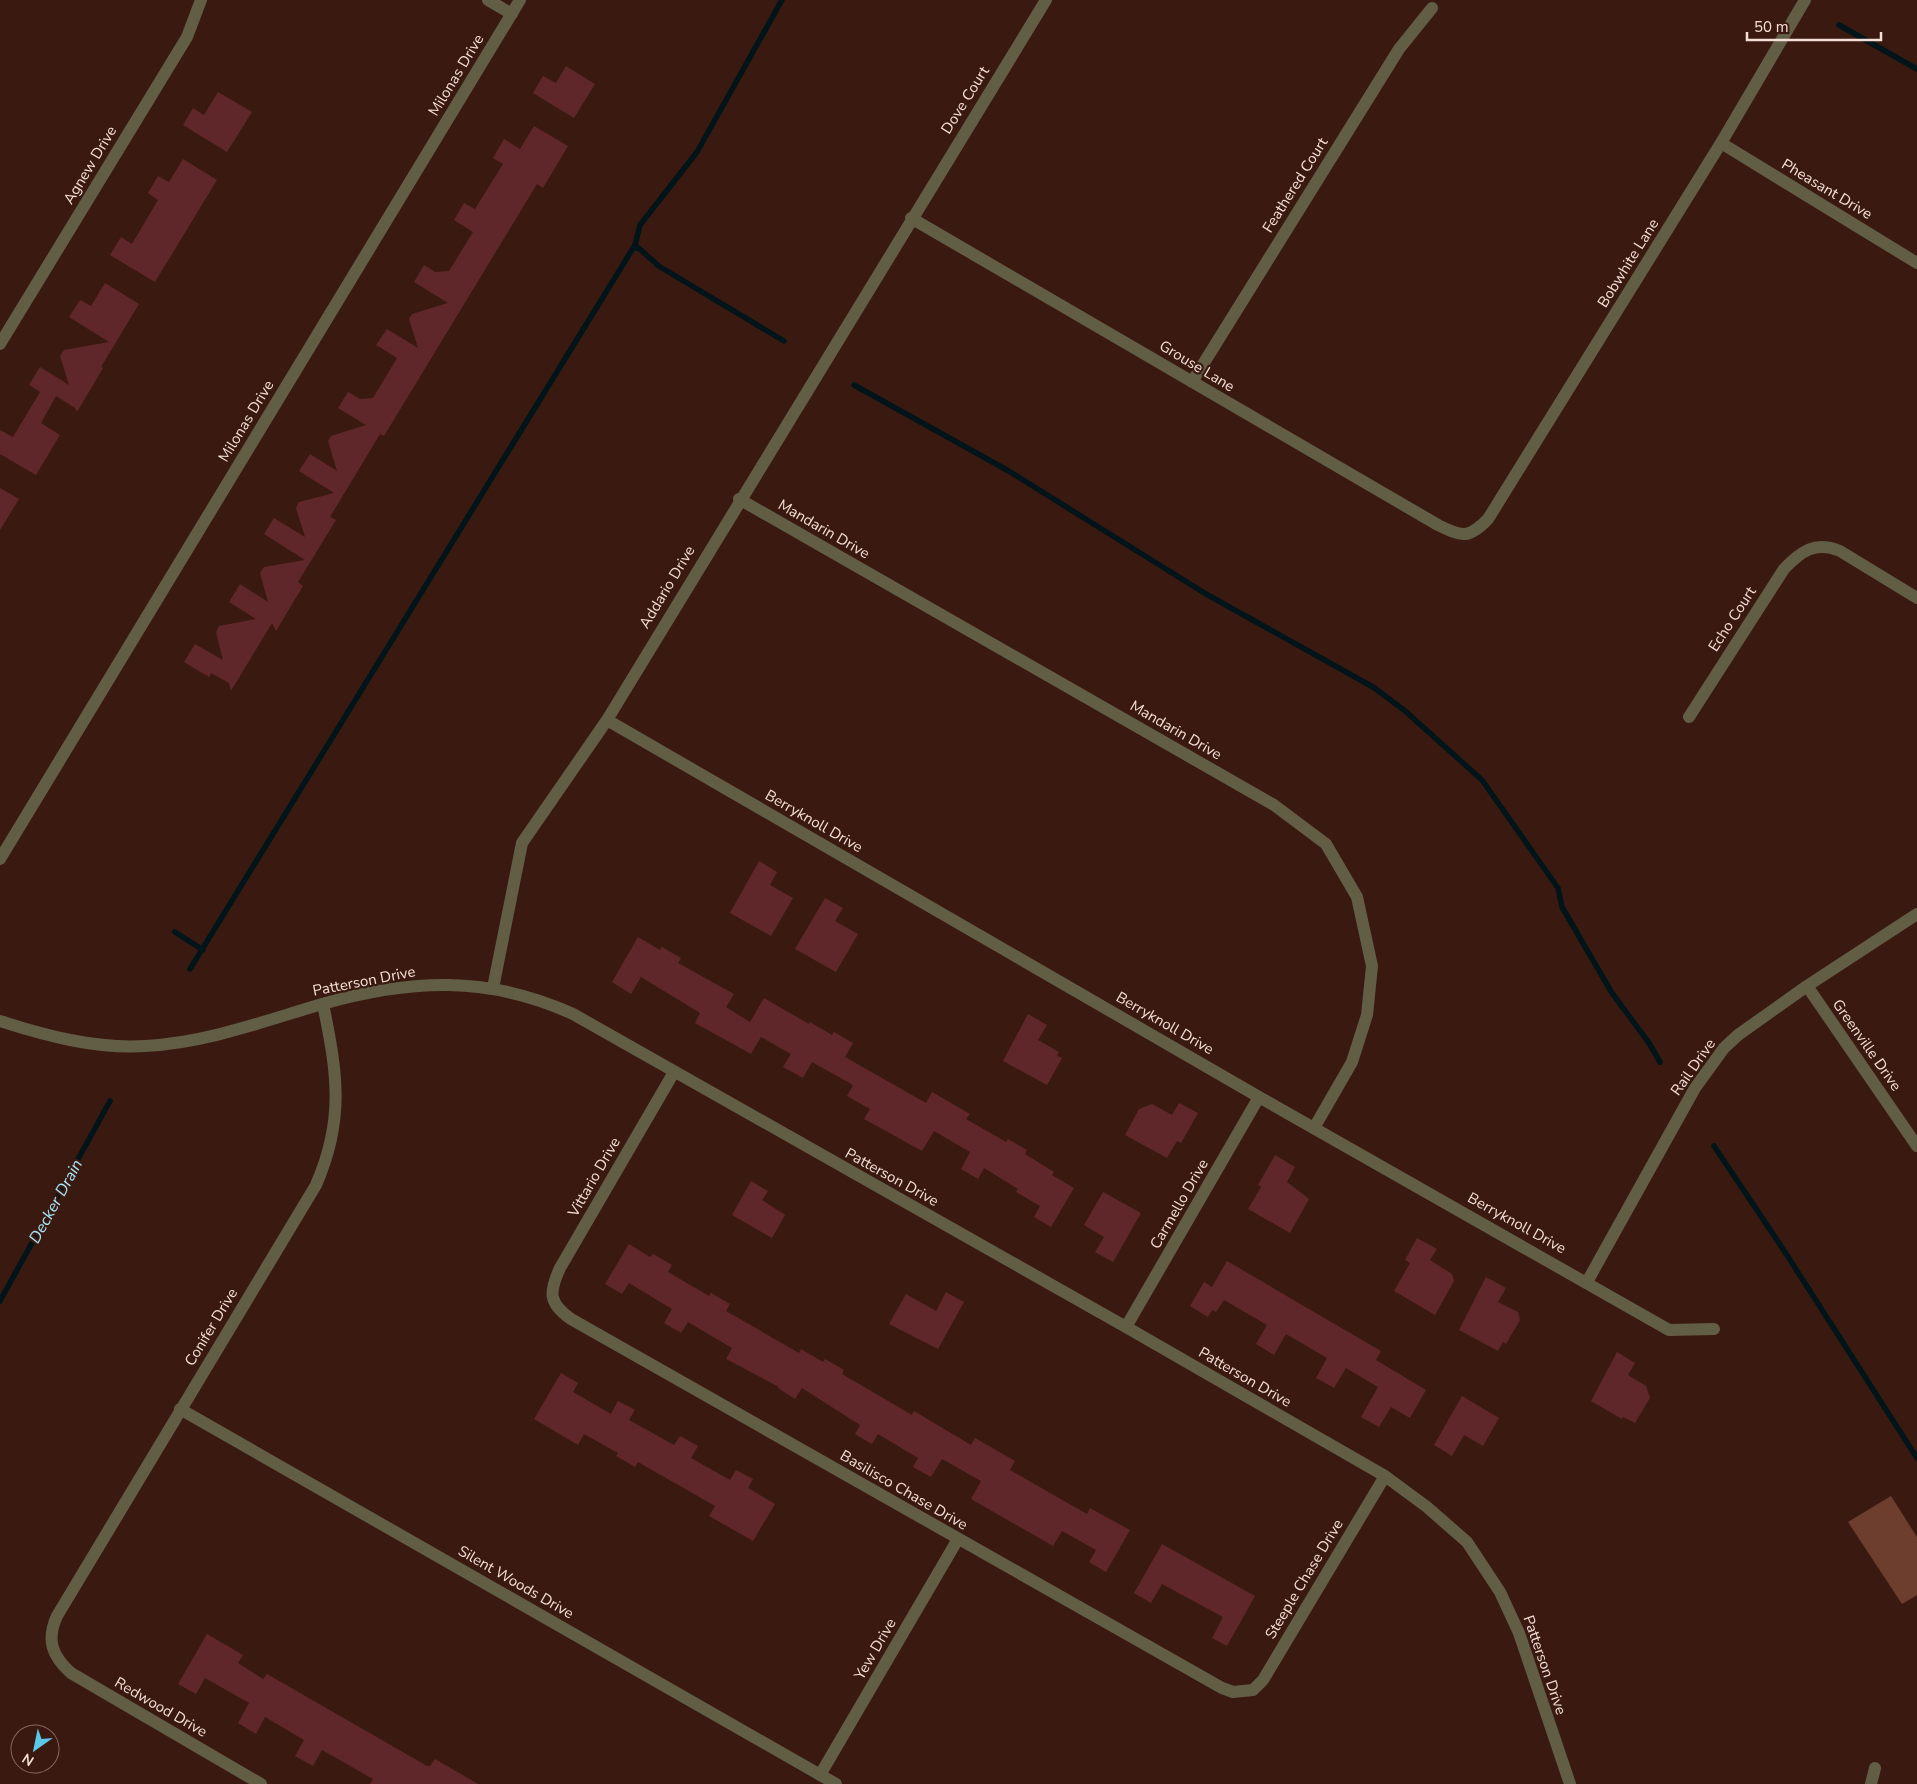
<svg xmlns="http://www.w3.org/2000/svg" width="1917" height="1784" font-family="'Nunito Sans',sans-serif">
	<style>
		.green { fill: #6d3d2d }
		.lines { fill: none; stroke-linecap: round; stroke-linejoin: round }
		.stream { stroke: #00141a; stroke-width: 5.5 }
		.building { fill: #5f272a }
		.minor { stroke: #625d45; stroke-width: 12 }
		.labels { text-anchor: middle; stroke-width: 4.5; stroke-linejoin: round; paint-order: stroke }
		.street-label { font-size: 15px; fill: #f4ded6; stroke: #3a1a10 }
		.water-label { font-size: 16px; font-style: italic; fill: #a8e5f8; stroke: #3a1a10 }
	</style>
	<rect width="100%" height="100%" fill="#3a1a10"/>
	<path class="green" d="M1891,1496L1917,1537V1595L1902,1604L1848,1522Z"/>
	<g class="lines">
		<path class="stream" d="M1839,25L1917,69
			M637,248L635,245L640,225L697,152L782,0
			M657,265L784,341
			M854,385L1007,470L1206,594L1373,687L1404,710L1482,780L1558,888L1562,907L1612,993L1649,1043L1660,1062
			M175,932L203,950
			M190,969L635,245L659,266
			M1714,1146L1783,1249L1917,1458
			M0,1301L110,1101"/>
	</g>
	<path class="building" d="M566,66L595,84L574,118L533,93L543,76L556,83Z
		M218,92L252,112L227,152L183,125L193,108L204,115Z
		M534,126L568,146L543,188L537,184L384,436L380,434L330,517L336,520L298,582L303,586L276,631L272,623L231,691L229,683L211,673L209,677L184,662L195,644L223,660L216,632L219,626L256,619L229,602L240,584L268,602L260,573L264,567L305,560L264,534L274,518L305,537L296,508L299,502L334,493L299,471L310,454L337,471L328,441L331,436L366,425L338,408L348,392L360,399L373,398L397,358L376,345L387,329L418,348L409,319L412,314L448,303L414,282L424,265L435,272L449,271L473,232L454,220L464,203L475,209L503,164L493,158L504,139L520,149Z
		M183,159L217,180L155,282L110,255L121,237L132,244L158,200L148,193L158,176L169,182Z
		M105,283L139,304L101,367L103,368L77,412L75,408L56,396L41,423L60,435L36,475L0,454V430L13,437L40,392L29,385L40,367L69,385L60,356L64,350L109,342L69,317L80,300L91,306Z
		M0,488L19,499L0,530Z
		M759,861L777,872L770,885L793,898L771,936L730,913Z
		M825,898L843,908L835,921L858,934L836,972L795,949Z
		M638,937L660,950L662,947L681,958L678,963L734,994L726,1007L750,1022L764,998L809,1024L810,1022L832,1035L834,1032L853,1043L845,1057L926,1103L932,1092L970,1114L966,1119L1006,1142L1008,1139L1027,1150L1025,1154L1054,1172L1052,1175L1074,1188L1051,1227L1034,1217L1040,1206L1016,1192L1018,1189L984,1168L978,1179L961,1169L970,1152L934,1131L922,1151L864,1119L870,1109L847,1096L853,1085L812,1062L803,1078L783,1067L791,1054L761,1037L751,1054L695,1023L700,1013L641,977L631,994L612,982Z
		M1028,1014L1047,1025L1038,1040L1059,1052L1057,1056L1062,1058L1047,1085L1003,1061Z
		M1179,1103L1198,1113L1181,1143L1177,1141L1167,1158L1125,1135L1139,1109L1152,1104L1172,1115Z
		M1275,1155L1295,1167L1287,1182L1309,1199L1290,1233L1248,1209L1261,1187L1258,1185Z
		M751,1181L768,1191L762,1200L785,1215L772,1238L732,1215Z
		M1103,1192L1141,1213L1113,1262L1095,1252L1104,1237L1084,1225Z
		M1417,1238L1437,1249L1430,1260L1452,1274L1454,1281L1435,1315L1394,1291L1410,1263L1405,1260Z
		M629,1244L650,1257L653,1254L672,1265L668,1272L709,1296L711,1293L730,1304L726,1311L799,1353L801,1349L823,1362L825,1359L844,1370L842,1374L912,1415L914,1411L971,1445L975,1438L1015,1461L1010,1470L1087,1514L1090,1508L1130,1530L1106,1572L1089,1562L1096,1550L1062,1531L1053,1546L971,1499L981,1481L942,1459L931,1477L913,1467L918,1458L878,1434L872,1444L855,1434L860,1425L802,1388L795,1399L778,1388L779,1387L726,1359L732,1348L688,1322L681,1333L664,1323L672,1309L629,1283L622,1294L605,1284Z
		M1227,1261L1381,1351L1376,1360L1426,1390L1410,1418L1391,1407L1379,1427L1361,1417L1378,1387L1346,1368L1334,1388L1316,1378L1327,1358L1286,1334L1274,1355L1256,1344L1267,1325L1224,1300L1216,1312L1212,1310L1208,1317L1190,1306L1204,1282L1212,1287Z
		M1486,1277L1506,1288L1498,1302L1518,1312L1520,1320L1506,1344L1503,1342L1498,1351L1459,1330Z
		M946,1292L964,1302L938,1349L889,1324L906,1294L936,1311Z
		M1617,1352L1635,1363L1628,1375L1646,1386L1650,1398L1635,1423L1623,1417L1622,1419L1591,1401Z
		M561,1373L578,1383L573,1392L611,1414L618,1401L635,1410L629,1420L674,1445L680,1436L698,1446L691,1458L730,1480L736,1470L753,1479L748,1488L775,1504L753,1541L709,1516L715,1506L638,1462L635,1467L616,1456L618,1453L584,1434L578,1445L534,1419Z
		M1462,1396L1499,1418L1483,1446L1464,1435L1452,1456L1434,1445Z
		M1162,1544L1255,1596L1227,1646L1212,1638L1223,1617L1162,1584L1151,1603L1134,1593Z
		M207,1634L243,1655L238,1663L263,1679L267,1674L427,1766H430L435,1759L478,1784H370L373,1779L322,1750L313,1766L295,1756L304,1740L265,1717L256,1734L238,1723L249,1703L205,1678L196,1694L178,1684Z"/>
	<g class="lines">
		<path class="minor" d="M488,0L512,14
			M1721,143L1917,263
			M911,218L1438,525C1462,537 1469,539 1488,519L1721,143L1805,0
			M0,344L187,37L201,0
			M1192,382L1399,49L1432,8
			M739,499L1274,805L1326,844L1357,897L1372,966L1367,1015L1352,1062L1314,1128
			M1689,717L1784,569C1801,551 1815,541 1840,551L1917,598
			M607,720L1259,1097L1669,1330L1714,1329
			M0,859L520,0
			M1807,986L1917,1146
			M493,988L522,843L607,720L1046,0
			M0,1021C46,1036 96,1049 145,1046C206,1043 264,1021 322,1004C410,979 488,975 573,1014L1126,1327L1385,1476L1427,1507L1467,1542L1500,1592L1519,1633L1570,1784
			M674,1072L560,1268C549,1292 548,1303 571,1319L1222,1688L1233,1692L1253,1690L1263,1680L1385,1476
			M1587,1282L1695,1088L1724,1048L1738,1035L1807,986L1917,914
			M1126,1327L1259,1097
			M180,1409L836,1784
			M820,1775L958,1539
			M261,1784L71,1673C52,1656 46,1640 57,1616L316,1185C345,1119 337,1072 323,1004
			M1871,1784L1875,1768"/>
	</g>
	<g class="labels">
		<g class="street-label">
			<text transform="translate(456 75) rotate(-59)" y="5">Milonas Drive</text>
			<text transform="translate(965 100) rotate(-58)" y="5">Dove Court</text>
			<text transform="translate(90 165) rotate(-59)" y="5">Agnew Drive</text>
			<text transform="translate(1295 185) rotate(-58)" y="5">Feathered Court</text>
			<text transform="translate(1827 189) rotate(31)" y="5">Pheasant Drive</text>
			<text transform="translate(1628 263) rotate(-58)" y="5">Bobwhite Lane</text>
			<text transform="translate(1197 366) rotate(31)" y="5">Grouse Lane</text>
			<text transform="translate(246 421) rotate(-59)" y="5">Milonas Drive</text>
			<text transform="translate(824 529) rotate(30)" y="5">Mandarin Drive</text>
			<text transform="translate(667 587) rotate(-59)" y="5">Addario Drive</text>
			<text transform="translate(1732 619) rotate(-57)" y="5">Echo Court</text>
			<text transform="translate(1176 730) rotate(30)" y="5">Mandarin Drive</text>
			<text transform="translate(814 821) rotate(30)" y="5">Berryknoll Drive</text>
			<text transform="translate(364 981) rotate(-11)" y="5">Patterson Drive</text>
			<text transform="translate(1165 1023) rotate(30)" y="5">Berryknoll Drive</text>
			<text transform="translate(1867 1045) rotate(55)" y="5">Greenville Drive</text>
			<text transform="translate(1693 1067) rotate(-55)" y="5">Rail Drive</text>
			<text transform="translate(594 1177) rotate(-60)" y="5">Vittario Drive</text>
			<text transform="translate(892 1177) rotate(29)" y="5">Patterson Drive</text>
			<text transform="translate(1179 1204) rotate(-60)" y="5">Carmello Drive</text>
			<text transform="translate(1517 1223) rotate(29)" y="5">Berryknoll Drive</text>
			<text transform="translate(211 1327) rotate(-59)" y="5">Conifer Drive</text>
			<text transform="translate(1245 1377) rotate(30)" y="5">Patterson Drive</text>
			<text transform="translate(904 1490) rotate(30)" y="5">Basilisco Chase Drive</text>
			<text transform="translate(1304 1579) rotate(-59)" y="5">Steeple Chase Drive</text>
			<text transform="translate(516 1582) rotate(30)" y="5">Silent Woods Drive</text>
			<text transform="translate(875 1649) rotate(-60)" y="5">Yew Drive</text>
			<text transform="translate(1545 1665) rotate(71)" y="5">Patterson Drive</text>
			<text transform="translate(161 1707) rotate(30)" y="5">Redwood Drive</text>
		</g>
		<g class="water-label">
			<text transform="translate(55 1201) rotate(-61)" y="6">Decker Drain</text>
		</g>
	</g>
	<g transform="translate(35 1749) rotate(213)"><circle r="24" fill="#3a1a10" stroke="#84685f"/>
	<path d="M0-4L9 19L0 12L-9 19Z" fill="#5ac8e6"/>
	<text y="-8" font-size="14" font-weight="bold" text-anchor="middle" fill="#f4ded6">N</text>
	</g>
	<path d="M1747 32v8h134v-8" fill="none" stroke="#f4ded6" stroke-width="2.5"/>
	<text x="1754" y="32" font-size="15" fill="#f4ded6" stroke="#3a1a10" stroke-width="4" paint-order="stroke">50 m</text>
</svg>
